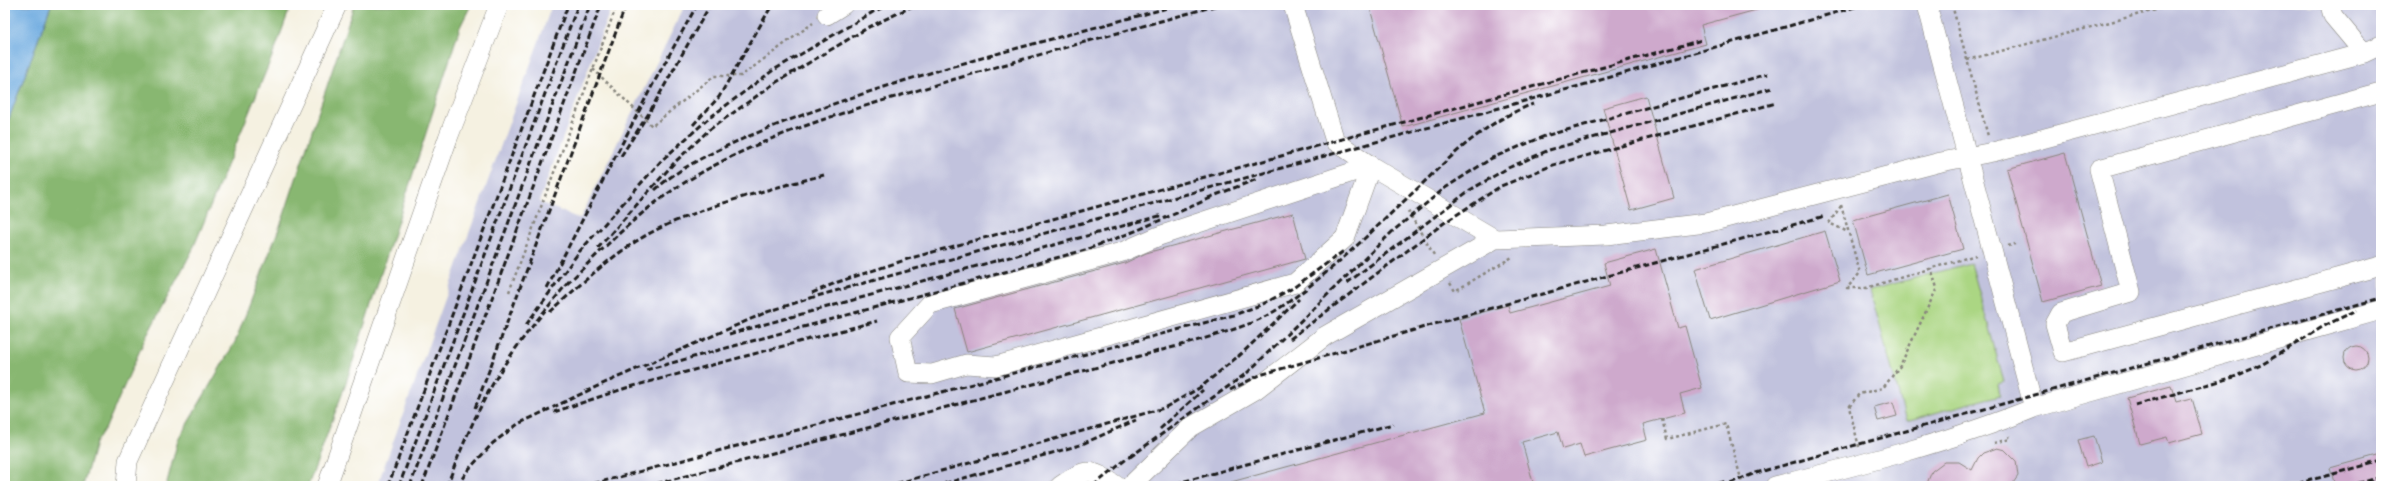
<svg xmlns="http://www.w3.org/2000/svg" width="2386" height="491" font-family="'Balsamiq Sans',sans-serif">
	<style>
		.industrial { fill: #c1c2dd }
		.green { fill: #abd683; stroke: #647950 }
		.forest { fill: #88b771; stroke: #526a46 }
		.water { fill: #6face0; stroke: #46647e }
		.building { fill: #cea9cc }
		.lines { fill: none; stroke-linecap: round; stroke-linejoin: round }
		.minor-casing { stroke: #88867e; stroke-width: 20 }
		.path { stroke: #88867e; stroke-width: 2.5; stroke-dasharray: 3 3; stroke-linecap: butt }
		.minor { stroke: #fff; stroke-width: 19 }
		.rail { stroke: #1c1c1c; stroke-width: 3; stroke-dasharray: 6 3; stroke-linecap: butt }
	</style>
	<rect width="100%" height="100%" fill="#fff"/>
	<filter id="ink" filterUnits="userSpaceOnUse"><feTurbulence type="fractalNoise" baseFrequency=".025" numOctaves="2"/><feDisplacementMap in="SourceGraphic" scale="8" xChannelSelector="R" yChannelSelector="G"/><feConvolveMatrix kernelMatrix="1 2 1 2 8 2 1 2 1" color-interpolation-filters="sRGB"/></filter>
	<filter id="wash" filterUnits="userSpaceOnUse"><feTurbulence type="fractalNoise" baseFrequency=".012" numOctaves="4" result="noise"/><feDisplacementMap in="SourceGraphic" scale="16" xChannelSelector="R" yChannelSelector="G"/><feGaussianBlur stdDeviation="0.9" result="paint"/><feColorMatrix in="noise" values="0 0 0 0 0 0 0 0 0 0 0 0 0 0 0 0 0 1.4 0 .05"/><feComposite in="paint" operator="in"/></filter>
	<g filter="url(#wash)">
		<rect width="100%" height="100%" fill="#f5f1e1"/>
		<path class="industrial" d="M552,5H612L539,202L580,219L685,5H2381V486H377Z"/>
		<path class="green" d="M1971,263L2004,382L1998,384L2000,395L1906,421L1870,290Z"/>
		<path class="forest" d="M51,5H291L276,47L192,251L144,341L107,425L95,443L83,486H5V129Z
			M354,5H471L460,27L345,386L308,486H166L178,440L235,342L283,218Z"/>
		<path class="water" d="M5,5H51L5,129Z"/>
		<g id="blocks">
			<path class="building" d="M1369,5H1759L1760,9L1701,25L1706,44L1403,127Z
				M1646,96L1674,198L1631,210L1603,108Z
				M2065,153L2101,286L2043,302L2007,169Z
				M1948,194L1963,249L1868,275L1853,220Z
				M1293,213L1305,259L967,352L955,309L1125,263L1146,253Z
				M1825,231L1840,281L1710,320L1695,269Z
				M1656,249L1678,328L1685,326L1702,388L1680,394L1685,413L1643,424L1647,440L1584,457L1580,444L1563,449L1558,432L1522,442L1534,486H1232L1231,482L1485,413L1459,319L1508,305L1510,313L1610,286L1604,263Z
				M2344 358a12 12 0 1 1 24 0a12 12 0 1 1-24 0Z
				M2171,386L2176,402L2192,398L2202,434L2169,443L2167,437L2140,444L2127,398Z
				M1893,402L1897,416L1878,421L1874,407Z
				M2094,436L2102,462L2086,467L2078,440Z
				M1997,448L2005,450L2016,461L2018,476L2011,486H1926L1932,471L1944,462H1959L1972,470L1978,458L1983,453Z
				M2381,454V486H2335L2330,468Z"/>
		</g>
	</g>
	<g filter="url(#ink)">
		<use href="#blocks" fill-opacity="0" stroke="#88867e" stroke-width="1"/>
		<g class="lines">
			<defs>
				<path id="minor" d="M1293,5L1335,141L1371,166L1495,239L1606,235L1706,223L1941,162L1993,152L2364,53L2381,45
					M1927,5L2034,408L2381,310
					M2330,5L2333,16L2364,53
					M827,15L843,5
					M2381,92L2099,169L2131,292L2061,313L2055,324L2063,352L2381,266
					M1371,166L1345,238L1295,283L996,366L966,364L932,374L908,373L900,337L930,304L1122,252L1159,236Z
					M126,486L128,461L337,5
					M327,486L448,138L499,5
					M1060,486C1088,467 1090,468 1117,486
					M1130,486L1191,427L1255,390L1325,336L1495,239
					M1775,486C1863,464 1950,442 2034,408"/>
			</defs>
			<use href="#minor" class="minor-casing"/>
			<path class="path" d="M1952,5L1988,136
				M1967,60L2174,5
				M593,69L652,126L714,76H741L813,23
				M1841,205L1860,273L1847,288H1866L1976,255
				M1841,206L1829,223L1848,232
				M1408,211L1434,255
				M2008,246L2015,244
				M1450,283L1455,291L1514,256
				M509,292L617,5
				M1662,419L1667,439L1726,424L1743,486
				M1994,443L2010,439L2009,436
				M1859,447L1849,407L1859,394L1883,388L1900,366L1937,288L1931,268"/>
			<use href="#minor" class="minor"/>
			<path class="rail" d="M693,125L719,97L772,5
				M621,156L649,113L710,5
				M655,190C682,164 734,142 769,128C901,75 1041,43 1178,5
				M1208,198L1257,179
				M598,248L675,162L709,130L775,83L869,27L915,5
				M1347,283L1470,190L1508,168L1549,150L1772,88
				M567,284C604,248 640,210 684,183C757,137 841,113 922,89C1020,59 1119,33 1218,5
				M547,288L652,86L697,5
				M812,293L838,282L911,258L1702,40
				M550,312C582,283 618,249 656,230C709,204 767,190 824,175
				M526,325L579,252L662,160L708,119L772,71L873,12L888,5
				M729,334L1163,215
				M1290,339L1444,223L1501,186L1553,165L1776,103
				M1238,357L1299,299
				M646,370L1085,250L1138,230L1213,197
				M1230,390L1260,375L1452,319L1825,216
				M2135,405L2234,377L2263,364L2324,326L2357,310
				M475,408L626,5
				M554,412L626,388L877,321
				M1160,429L1203,390
				M1130,457L1247,373L1393,231L1445,188L1492,158L1545,136L1768,74
				M388,486L568,5
				M399,486L578,5
				M410,486L590,5
				M422,486L601,5
				M447,486C460,450 476,413 495,380C516,344 544,312 570,280
				M457,486L468,470L493,443L518,424L600,385L767,312L817,296L1590,83L1862,5
				M585,486L1234,315L1263,304L1293,288L1345,250
				M648,486L1189,343C1222,333 1256,325 1284,305C1333,271 1375,228 1419,187C1453,154 1487,121 1533,104
				M888,486L1164,408L1201,387L1242,353
				M936,486L1080,445L1136,420
				M1093,486L1134,453
				M1167,486L1393,424
				M1710,486L1727,481
				M1722,486L1756,473L2381,298
				M2289,486L2381,461
				M2349,486L2381,477"/>
		</g>
	</g>
	<rect width="2386" height="491" fill="none" stroke="#fff" stroke-width="20"/>
</svg>
